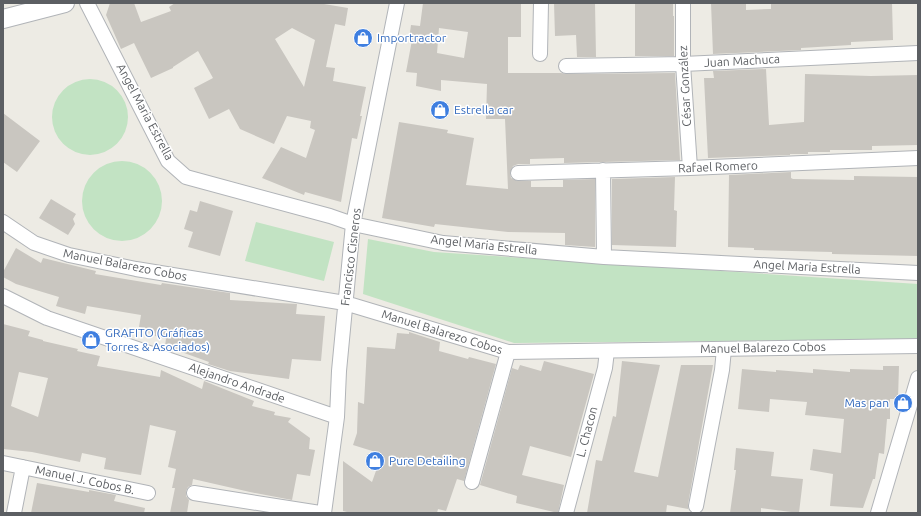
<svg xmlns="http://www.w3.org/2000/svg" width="921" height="516" font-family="Ubuntu,sans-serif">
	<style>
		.green { fill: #c2e3c3 }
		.building { fill: #c9c6c0; fill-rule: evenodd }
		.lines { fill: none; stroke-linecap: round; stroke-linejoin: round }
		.minor-casing { stroke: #b1b4b8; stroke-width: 16 }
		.tertiary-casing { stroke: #b1b4b8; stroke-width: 20 }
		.minor { stroke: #fff; stroke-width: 14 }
		.tertiary { stroke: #fff; stroke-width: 18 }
		.labels { text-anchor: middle; stroke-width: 3; stroke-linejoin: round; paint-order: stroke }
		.shop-label { font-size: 12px; fill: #366cbe; stroke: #fff; text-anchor: start }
		.street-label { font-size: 12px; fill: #5c5f63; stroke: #fff }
	</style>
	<rect width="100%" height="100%" fill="#edebe4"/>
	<path class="green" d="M52 117a38 38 0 1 1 76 0a38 38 0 1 1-76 0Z
		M82 201a40 40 0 1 1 80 0a40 40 0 1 1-80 0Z
		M256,222L334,242L324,281L245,261Z
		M368,239L434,252L918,284V339L514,343L363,294Z"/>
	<path class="building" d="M110,3H134L141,22L171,11L169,7L175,3H318L348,8L345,26L335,24L326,67L335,68L333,81L366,87L360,116H362L357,139L352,138L341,202L305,192L304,195L262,178L281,147L306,158L315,130L310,128L311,121L287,116L274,144L240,129L229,109L209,119L194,88L213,78L198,51L173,67V68L151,78L134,43L121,49L106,15ZM292,28L315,40L304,87L275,39Z
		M423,3H521V37H508V73H561L566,74L675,73L680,160L564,163V158L530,159V164H518L513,166L510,173L511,178L518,181H531V187H563V180L595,179V247L565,245V233L508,232L435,224L434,227L382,218L399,122L448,130L447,133L474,138L466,185L508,189L505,119H486L487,84L441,80V91L416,86L417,73L406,72L412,40L409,39L411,25L420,26ZM439,28L468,32L464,58L437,53Z
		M554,3H595L596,57H577L576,35L555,36Z
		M635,3H673V16H674V56H635Z
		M711,3H746V10L771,9V3H892L893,40L851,42V45L801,48V50L713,54Z
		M766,69L769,125L804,122L805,74L871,76L918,75V145L872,146V150H830V152H808V154H790V155L708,158L704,78H714L713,71Z
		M3,113L40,141L17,172L3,162Z
		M791,172V178L793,179L854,180V176L918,177V256L832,254V252L754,250V248L728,247L729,175Z
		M675,177L674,210L677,211L676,247L612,245V179Z
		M51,199L76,214L73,219L75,224L68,235L39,218Z
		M200,201L233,211L220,256L188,247L193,232L184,229L190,210L197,212Z
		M16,248L41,263L43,258L96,271L95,274L161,285L162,283L230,293V300L297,304L296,314L325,316L321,361L292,359L289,379L230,371L208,364L209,362L165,346L166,339L155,336V333L146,332L147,329L139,327L141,315L87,306L85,314L56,306L59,297L16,284L3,277V272Z
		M3,324L30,331L28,336L43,340V341L78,349L77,351L100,356L97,366L160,377L161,370L202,389L204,381L254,401L252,406L275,412L274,415L291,418L288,422L310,438L309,449L315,450L310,476L297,474L292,500L250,492L193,479L192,485L188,487L186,491V496L189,500L187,513H170L175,488H172L176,469L168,467L176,431L150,425L141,475L104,469L106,458L82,453L80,462L32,452L3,449ZM19,372L48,378L38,417L11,406Z
		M409,332L440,342L439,351L468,359L469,357L496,364L464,481L457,479L446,511L438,509L437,513H351L343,511V461L372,482L382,454L353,445L357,433L358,402L364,404L367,347L395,349L397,333L409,334Z
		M544,361L594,374L571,457L530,446L522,475L564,485L558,513L516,503L517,496L480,485L512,368L518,370L520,365L541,371Z
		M622,361L660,365L634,472L658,477L681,365H713L688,504V509L667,505L666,513H587L596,460L602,461L613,416L616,417Z
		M883,366H899L898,399H890V419H887L884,454L879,453L875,479H873L863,508L830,506L833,474L810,470L813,449L841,453L844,419L805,415L807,402L770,399L769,412L738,409L742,369L776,372V370L813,373V369L850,372V369L883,370Z
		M736,448L774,452L771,476L803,479L799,513L761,508V513H730L736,470H734Z
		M37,483L89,492V490L116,495L114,501L145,508L144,513H31Z"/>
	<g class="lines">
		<defs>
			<path id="minor" d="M87,3L168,161L186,177L330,216L353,224L443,243L604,257L918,273
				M683,3V64L690,168
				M540,54L541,3
				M566,66L683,64L918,53
				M603,170L604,257
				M518,173L690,168L918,158
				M3,222L34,243L69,255L136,269L345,303L508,352L918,346
				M3,296L47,318L337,417
				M3,463L148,493
				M472,482L508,352
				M194,493L320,513
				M696,506L722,370L724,349
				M14,513L23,467
				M324,513L337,417L339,371L353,224L397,3
				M566,513L605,368L607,351
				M878,513L918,378"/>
			<path id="tertiary" d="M3,19L65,3"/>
		</defs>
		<use href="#minor" class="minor-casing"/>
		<use href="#tertiary" class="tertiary-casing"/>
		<use href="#minor" class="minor"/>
		<use href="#tertiary" class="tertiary"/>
	</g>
	<defs>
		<symbol id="shop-disc" viewBox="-11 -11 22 22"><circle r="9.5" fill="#3f7fe0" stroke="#fff"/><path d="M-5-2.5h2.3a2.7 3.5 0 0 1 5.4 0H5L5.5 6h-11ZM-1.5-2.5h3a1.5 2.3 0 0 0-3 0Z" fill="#fff"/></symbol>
	</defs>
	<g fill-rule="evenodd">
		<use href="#shop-disc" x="352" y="27" width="22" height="22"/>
		<use href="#shop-disc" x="429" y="99" width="22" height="22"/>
		<use href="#shop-disc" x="80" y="329" width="22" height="22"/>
		<use href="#shop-disc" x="892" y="392" width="22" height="22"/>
		<use href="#shop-disc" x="364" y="450" width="22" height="22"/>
	</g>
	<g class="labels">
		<g class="shop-label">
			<text x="377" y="42">Importractor</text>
			<text x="454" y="114">Estrella car</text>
			<text x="105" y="337">GRAFITO (Gráficas<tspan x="105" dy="14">Torres &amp; Asociados)</tspan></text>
			<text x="889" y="407" text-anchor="end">Mas pan</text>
			<text x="389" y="465">Pure Detailing</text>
		</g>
		<g class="street-label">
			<text transform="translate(742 61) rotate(-3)" y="4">Juan Machuca</text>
			<text transform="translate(685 86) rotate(-93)" y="4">César González</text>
			<text transform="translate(145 112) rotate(62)" y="4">Angel Maria Estrella</text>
			<text transform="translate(718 167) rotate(-2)" y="4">Rafael Romero</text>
			<text transform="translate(484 245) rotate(6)" y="4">Angel Maria Estrella</text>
			<text transform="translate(351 257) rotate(-83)" y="4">Francisco Cisneros</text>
			<text transform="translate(125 265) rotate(11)" y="4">Manuel Balarezo Cobos</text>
			<text transform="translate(807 267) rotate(3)" y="4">Angel Maria Estrella</text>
			<text transform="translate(442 332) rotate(17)" y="4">Manuel Balarezo Cobos</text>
			<text transform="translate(763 348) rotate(-1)" y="4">Manuel Balarezo Cobos</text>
			<text transform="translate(237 383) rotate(19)" y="4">Alejandro Andrade</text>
			<text transform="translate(587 432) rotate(-75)" y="4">L. Chacon</text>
			<text transform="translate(85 480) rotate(12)" y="4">Manuel J. Cobos B.</text>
		</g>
	</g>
	<rect width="921" height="516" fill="none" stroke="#5c5f63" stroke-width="8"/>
</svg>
